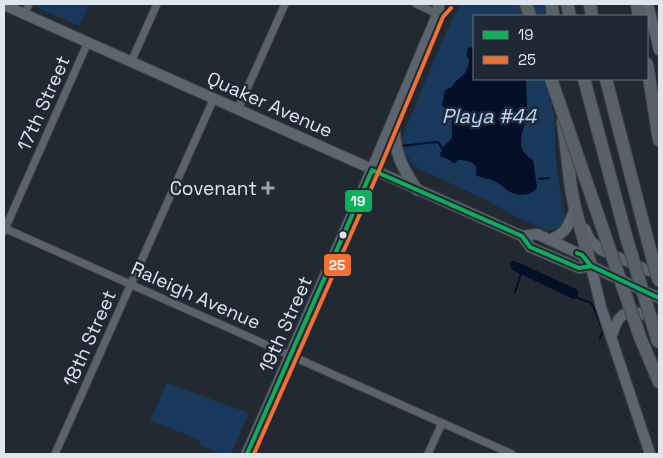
<svg xmlns="http://www.w3.org/2000/svg" width="663" height="458" font-family="'Space Grotesk',sans-serif">
	<style>
		.green { fill: #19395c }
		.water { fill: #030f27 }
		.lines { fill: none; stroke-linecap: round; stroke-linejoin: round }
		.stream { stroke: #030f27; stroke-width: 2 }
		.street-casing { stroke: #42474e; stroke-width: 9 }
		.secondary-casing { stroke: #42474e; stroke-width: 12 }
		.primary-casing { stroke: #42474e; stroke-width: 13 }
		.highway-casing { stroke: #42474e; stroke-width: 14 }
		.street { stroke: #5b626b; stroke-width: 7 }
		.secondary { stroke: #5d656f; stroke-width: 10 }
		.primary { stroke: #5a646d; stroke-width: 11 }
		.highway { stroke: #596067; stroke-width: 12 }
		.highway-bridge-casing { stroke: #42474e; stroke-width: 14; stroke-linecap: butt }
		.highway-bridge { stroke: #596067; stroke-width: 12 }
		.bus-1-casing { stroke: #1e2935; stroke-width: 8 }
		.bus-2-casing { stroke: #1e2935; stroke-width: 8 }
		.bus-1 { stroke: #0daf5c; stroke-width: 4 }
		.bus-2 { stroke: #f46f30; stroke-width: 4 }
		.poi-dot { fill: #9da4ac; stroke: #1e2935; stroke-width: 2 }
		.bus-dot { fill: #dfe6ee; stroke: #1e2935; stroke-width: 2 }
		.labels { text-anchor: middle; stroke-width: 5; stroke-linejoin: round; paint-order: stroke }
		.street-label { font-size: 19px; fill: #dfe6ee; stroke: #1e2935 }
		.poi-label { font-size: 19px; fill: #dfe6ee; stroke: #1e2935; text-anchor: end }
		.water-label { font-size: 20px; font-style: italic; fill: #bad6f6; stroke: #1e2935 }
		.line-badge { stroke: #1e2935; stroke-width: 2 }
		.badge-label { font-size: 14px; text-anchor: middle; font-weight: bold; fill: #fff }
	</style>
	<rect width="100%" height="100%" fill="#232930"/>
	<path class="green" d="M33,4H89L79,26L34,6Z
		M460,4H546V16H474V79H550L552,98L548,99L549,102L552,101V110L554,111L555,133V151L558,176L565,216L564,224L562,228L558,227L553,230H546L512,215L487,200L419,169L409,161L410,159L407,156L403,155L402,149L404,145L401,143L404,132L441,44Z
		M167,383L249,413L231,454H222L199,445L200,440L150,420Z"/>
	<path class="water" d="M472,47L474,49V79H526C526,89 527,100 527,110C526,129 511,148 533,160L537,187C532,197 517,196 508,191C506,190 504,187 502,186C500,184 494,181 492,180C486,178 481,178 476,175C476,173 477,169 476,167C474,161 463,160 458,160L455,163H453L448,159L441,157L440,153L444,149L443,147L452,138V119L442,105L445,91L447,89L452,87C455,80 461,78 466,72C466,70 470,63 469,60C468,55 465,58 468,48Z
		M513,261L524,265L578,290V298L573,299L512,270L510,264L511,262Z"/>
	<g class="lines">
		<path class="stream" d="M401,146L436,142L439,143L443,150
			M539,179L549,178
			M515,292L521,274
			M578,298L591,303L593,306L603,330L600,339"/>
		<defs>
			<path id="street" d="M416,4L438,14
				M24,14L29,4
				M131,62L157,4
				M238,109L285,4
				M4,228L512,454
				M4,231L88,42
				M55,454L214,98
				M428,454L442,423"/>
			<path id="secondary" d="M648,4L659,50
				M4,5L522,236L530,247L579,268L591,266
				M585,229L590,240L601,250L659,275
				M522,236L537,234L582,255L591,266L659,298
				M549,240C568,232 568,226 575,208
				M591,266L601,307L650,454
				M611,337C614,332 615,324 619,319C629,305 647,316 659,321"/>
			<path id="primary" d="M394,122C394,152 401,166 417,190
				M247,454L372,170L438,14L439,4"/>
			<path id="highway" d="M526,4L530,16
				M552,4L553,16
				M567,4L570,16
				M590,4L592,16
				M637,4L639,16
				M647,64L659,140
				M584,79L626,236
				M606,79L649,246
				M563,121L571,188L575,208L591,266
				M640,337L659,382"/>
		</defs>
		<use href="#street" class="street-casing"/>
		<use href="#secondary" class="secondary-casing"/>
		<use href="#primary" class="primary-casing"/>
		<use href="#highway" class="highway-casing"/>
		<use href="#street" class="street"/>
		<use href="#secondary" class="secondary"/>
		<use href="#primary" class="primary"/>
		<use href="#highway" class="highway"/>
		<defs>
			<path id="highway-bridge" d="M551,79L640,337
				M626,236L658,342
				M649,246L659,281"/>
		</defs>
		<use href="#highway-bridge" class="highway-bridge-casing"/>
		<use href="#highway-bridge" class="highway-bridge"/>
		<defs>
			<path id="bus-1" d="M577,253L582,255L591,266L659,298
				M247,454L372,170L522,236L530,247L579,268L591,266"/>
			<path id="bus-2" d="M254,454L378,173L443,17L451,8"/>
		</defs>
		<use href="#bus-1" class="bus-1-casing"/>
		<use href="#bus-2" class="bus-2-casing"/>
		<use href="#bus-1" class="bus-1"/>
		<use href="#bus-2" class="bus-2"/>
	</g>
	<path class="poi-dot" d="M265.5 180.5h5v5h5v5h-5v5h-5v-5h-5v-5h5z"/>
	<circle class="bus-dot" cx="343" cy="235" r="4.5"/>
	<g class="labels">
		<g class="street-label">
			<text transform="translate(43 103) rotate(-66)" y="7">17th Street</text>
			<text transform="translate(270 104) rotate(24)" y="7">Quaker Avenue</text>
			<text transform="translate(196 295) rotate(24)" y="7">Raleigh Avenue</text>
			<text transform="translate(285 324) rotate(-66)" y="7">19th Street</text>
			<text transform="translate(89 338) rotate(-66)" y="7">18th Street</text>
		</g>
		<g class="poi-label">
			<text x="257" y="195">Covenant</text>
		</g>
		<g class="water-label">
			<text x="489" y="123">Playa #44</text>
		</g>
	</g>
	<g class="line-badge">
		<rect x="344" y="189" width="29" height="24" rx="5" fill="#0daf5c"/>
		<rect x="323" y="253" width="29" height="24" rx="5" fill="#f46f30"/>
	</g>
	<g class="badge-label">
		<text x="358" y="206">19</text>
		<text x="337" y="270">25</text>
	</g>
	<rect width="663" height="458" fill="none" stroke="#dfe6ee" stroke-width="10"/>
	<rect x="473" y="15" width="175" height="65" fill="#1e2935" stroke="#6b757f"/>
	<rect x="483" y="31" width="25" height="8" fill="#0daf5c" stroke="#6b757f"/>
	<text x="518" y="40" font-size="15" fill="#dfe6ee">19</text>
	<rect x="483" y="56" width="25" height="8" fill="#f46f30" stroke="#6b757f"/>
	<text x="518" y="65" font-size="15" fill="#dfe6ee">25</text>
</svg>
